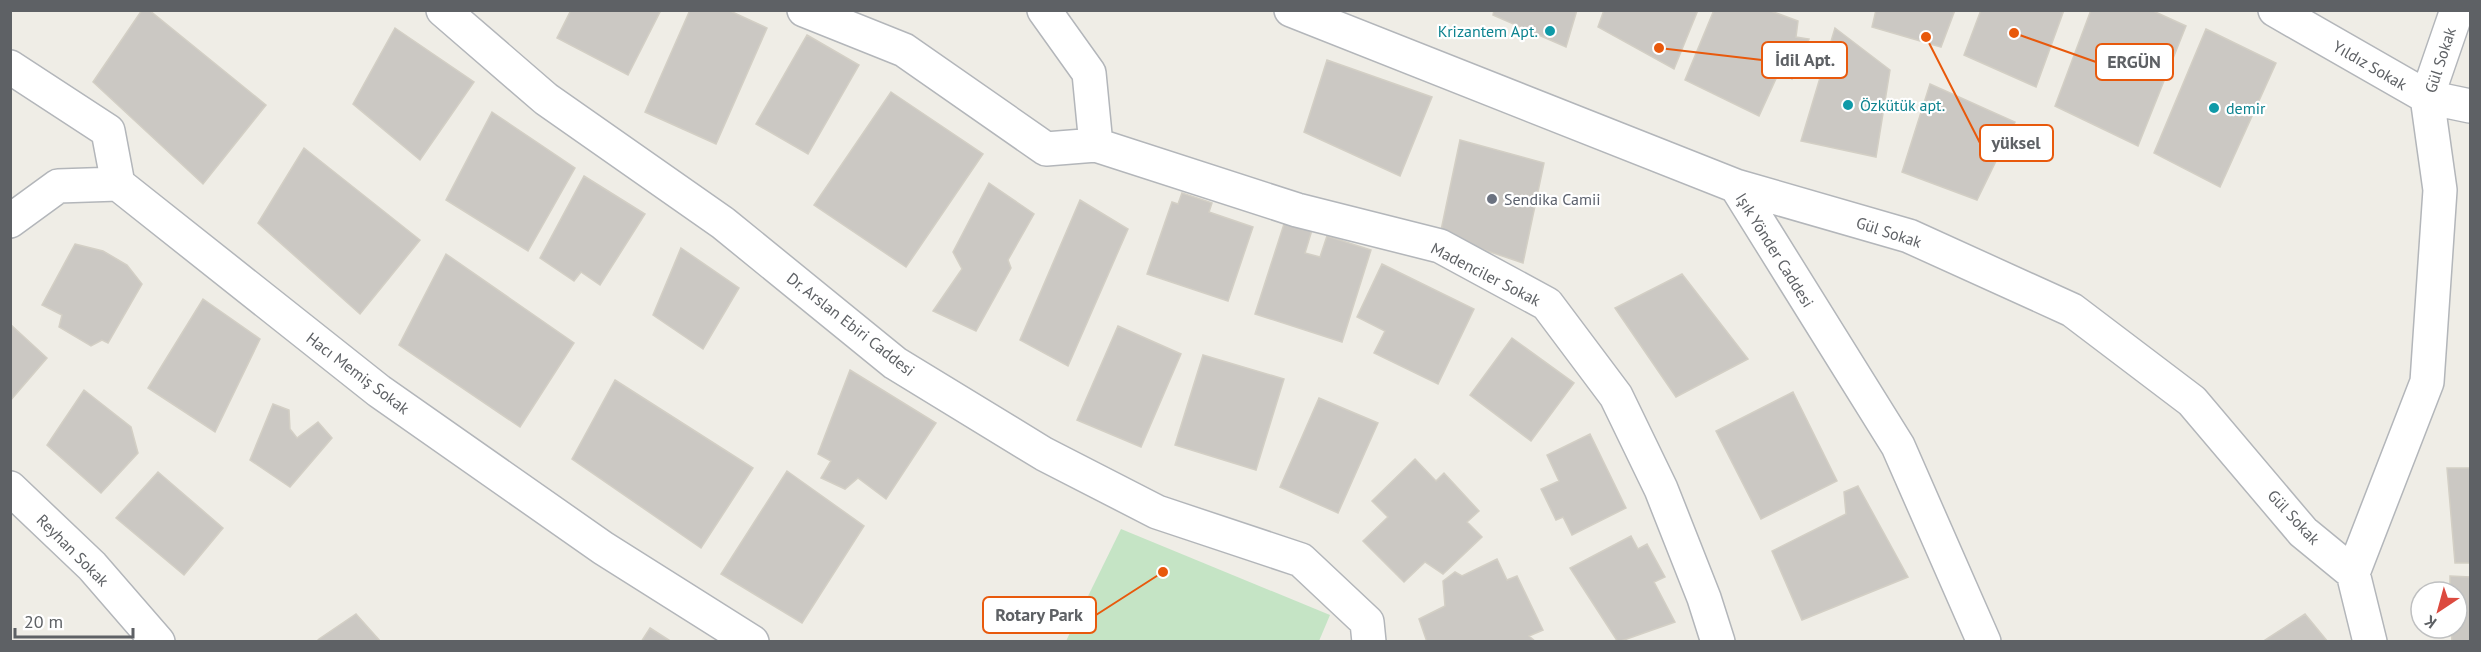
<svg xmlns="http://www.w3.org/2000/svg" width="2481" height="652" font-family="'PT Sans',sans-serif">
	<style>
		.green { fill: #c5e4c5 }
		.building { fill: #cbc8c3; stroke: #d3cfc5; stroke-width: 1.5 }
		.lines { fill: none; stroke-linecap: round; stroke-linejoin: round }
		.minor-casing { stroke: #b3b6ba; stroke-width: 36 }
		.minor { stroke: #fff; stroke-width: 33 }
		.culture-dot { fill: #0f9aa8; stroke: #fff; stroke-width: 2 }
		.worship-dot { fill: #6b7280; stroke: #fff; stroke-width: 2 }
		.labels { text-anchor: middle; stroke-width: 4.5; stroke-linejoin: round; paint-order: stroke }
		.culture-label { font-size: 16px; fill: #0d838f; stroke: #fff; text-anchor: start }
		.street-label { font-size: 16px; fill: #5e6165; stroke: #fff }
		.worship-label { font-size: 16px; fill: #5b616d; stroke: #fff; text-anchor: start }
		.leader { fill: none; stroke: #e8590c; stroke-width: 2 }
		.callout-dot { fill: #e8590c; stroke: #fff; stroke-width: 2 }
		.callout { fill: #fff; stroke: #e8590c; stroke-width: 2 }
		.callout-label { font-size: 18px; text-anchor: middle; font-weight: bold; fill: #5e6165 }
	</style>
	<rect width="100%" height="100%" fill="#efede6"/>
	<path class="green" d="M1121,529L1330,615L1319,641H1066Z"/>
	<path class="building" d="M142,10H149L266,105L203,184L93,82Z
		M571,10H661L628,75L557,38Z
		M690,10H728L767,28L716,144L645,112Z
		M1494,10H1577L1566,47L1493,15Z
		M1604,10H1698L1674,69L1598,27Z
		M1714,10H1768L1798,21L1796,37L1809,39L1792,79L1780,70L1759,116L1685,80Z
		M1876,10H1955L1941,47L1872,27Z
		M1981,10H2064L2036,87L1964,55Z
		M2091,10H2151L2186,26L2138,146L2055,106Z
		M395,28L474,82L420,160L353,104Z
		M1835,28L1890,70L1876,157L1801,141Z
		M2206,29L2276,63L2220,187L2154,153Z
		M807,35L859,65L808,154L756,124Z
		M1327,60L1432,97L1400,176L1304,132Z
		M1930,84L2015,122L1977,200L1902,172Z
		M891,92L983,154L906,267L814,205Z
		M492,112L575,168L528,251L446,200Z
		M1460,140L1544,163L1523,263L1440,235Z
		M304,148L420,240L360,314L258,223Z
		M584,176L645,214L600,285L581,272L574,281L540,258Z
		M989,183L1034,214L1008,260L1011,268L976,331L933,311L962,269L953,252Z
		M1182,193L1212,203L1209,212L1253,227L1228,301L1147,274L1172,202L1178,204Z
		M1080,200L1128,229L1068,366L1020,340Z
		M1285,221L1312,230L1305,253L1320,257L1327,236L1371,250L1342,342L1255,314Z
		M75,244L103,251L127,265L142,284L108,343L102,340L91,346L59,327L62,315L42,305Z
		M681,248L739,288L703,349L653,315Z
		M446,254L574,343L520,427L399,345Z
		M1382,264L1474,309L1438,384L1374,353L1385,331L1357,317Z
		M1682,274L1748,359L1676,397L1615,308Z
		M203,299L260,339L215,432L148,388Z
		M10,324L47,358L10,401Z
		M1118,326L1181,354L1141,447L1077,420Z
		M1512,338L1574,383L1531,441L1470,395Z
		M1203,355L1284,379L1256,470L1175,445Z
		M850,370L936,423L886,499L858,478L845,489L821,478L831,461L818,454Z
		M615,380L753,468L701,548L572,459Z
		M84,390L131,427L138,453L101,493L47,445Z
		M1793,392L1837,481L1761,519L1716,431Z
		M1319,398L1378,423L1338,513L1280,487Z
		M273,404L289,410L290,429L297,438L318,422L332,438L290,487L250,460Z
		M1590,434L1626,508L1572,535L1563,517L1556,520L1541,489L1559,481L1547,455Z
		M1415,459L1436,481L1444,473L1479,511L1467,522L1482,537L1443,574L1425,562L1404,582L1363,541L1388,517L1372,501Z
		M2447,468H2470V563H2455Z
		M787,471L864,526L802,623L721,574Z
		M158,472L223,528L184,575L116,518Z
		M1858,486L1908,577L1802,620L1772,551L1846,514L1844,492Z
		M1631,536L1638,549L1647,544L1665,577L1654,582L1675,622L1618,642L1570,568Z
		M1497,559L1507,580L1517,576L1543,630L1529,636L1536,642H1427L1419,619L1445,606L1443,581L1455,572L1462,576Z
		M2450,576L2470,577V642H2452L2451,628H2457V592H2450Z
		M356,614L381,642H316L319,639Z
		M2305,614L2328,642H2262Z
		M650,628L672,642H641Z"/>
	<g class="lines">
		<defs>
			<path id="minor" d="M443,10L546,99L723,223L895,363L1044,454L1157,512L1301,560L1367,622L1369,642
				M804,10L904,50L1046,149L1096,145L1297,210L1440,246L1547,304L1616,396L1661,489L1704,598L1718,642
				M1044,10L1089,73L1096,145
				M1291,10L1736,186L1898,446L1984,642
				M2275,10L2427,97L2470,106
				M10,67L108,131L118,184L379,391L603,548L752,642
				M1736,186L1909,236L2072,310L2192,401L2303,532L2353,573L2427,382L2440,190L2427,97L2457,10
				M10,221L58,186L118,184
				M10,488L92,566L158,642
				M2353,573L2370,642"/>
		</defs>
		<use href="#minor" class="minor-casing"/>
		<use href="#minor" class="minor"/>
	</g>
	<g class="culture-dot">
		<circle cx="1550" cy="31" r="6"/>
		<circle cx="1848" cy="105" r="6"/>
		<circle cx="2214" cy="108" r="6"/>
	</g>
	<circle class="worship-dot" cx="1492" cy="199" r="6"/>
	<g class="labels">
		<g class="culture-label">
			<text x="1538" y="37" text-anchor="end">Krizantem Apt.</text>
			<text x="1860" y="111">Özkütük apt.</text>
			<text x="2226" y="114">demir</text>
		</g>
		<g class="street-label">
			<text transform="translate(2440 60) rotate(-72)" y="6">Gül Sokak</text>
			<text transform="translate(2370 65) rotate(30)" y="6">Yıldız Sokak</text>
			<text transform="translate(1889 232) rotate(18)" y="6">Gül Sokak</text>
			<text transform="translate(1775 250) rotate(58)" y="6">Işık Yönder Caddesi</text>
			<text transform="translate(1486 274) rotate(27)" y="6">Madenciler Sokak</text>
			<text transform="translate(851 324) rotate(38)" y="6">Dr. Arslan Ebiri Caddesi</text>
			<text transform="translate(358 373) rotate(37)" y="6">Hacı Memiş Sokak</text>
			<text transform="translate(2294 517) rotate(47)" y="6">Gül Sokak</text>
			<text transform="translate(73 550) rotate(45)" y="6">Reyhan Sokak</text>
		</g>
		<g class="worship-label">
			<text x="1504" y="205">Sendika Camii</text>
		</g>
	</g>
	<path class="leader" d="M1659 48L1762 60M2014 33L2096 62M1926 37L1980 143M1163 572L1096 615"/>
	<g class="callout-dot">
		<circle cx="1659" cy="48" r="6"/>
		<circle cx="2014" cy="33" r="6"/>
		<circle cx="1926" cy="37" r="6"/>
		<circle cx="1163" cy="572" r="6"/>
	</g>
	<g class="callout">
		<rect x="1762" y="42" width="85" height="36" rx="6"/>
		<rect x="2096" y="44" width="77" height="36" rx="6"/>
		<rect x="1980" y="125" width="73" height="36" rx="6"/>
		<rect x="983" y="597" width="113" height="36" rx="6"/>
	</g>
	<g class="callout-label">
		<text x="1805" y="66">İdil Apt.</text>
		<text x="2134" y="68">ERGÜN</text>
		<text x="2016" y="149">yüksel</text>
		<text x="1039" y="621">Rotary Park</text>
	</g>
	<rect width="2481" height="652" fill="none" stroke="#5e6165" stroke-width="24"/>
	<g transform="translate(2439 610) rotate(216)"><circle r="28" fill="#ffffff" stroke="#bfc0c1" stroke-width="1.5"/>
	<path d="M0-4.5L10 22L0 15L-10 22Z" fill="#dc4a3f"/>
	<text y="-9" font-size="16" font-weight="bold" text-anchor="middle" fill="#5e6165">K</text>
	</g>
	<path d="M15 628v9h118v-9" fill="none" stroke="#5e6165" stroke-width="3"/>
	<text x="24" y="628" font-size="18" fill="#5e6165" stroke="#ffffff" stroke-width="4.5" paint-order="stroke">20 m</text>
</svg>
